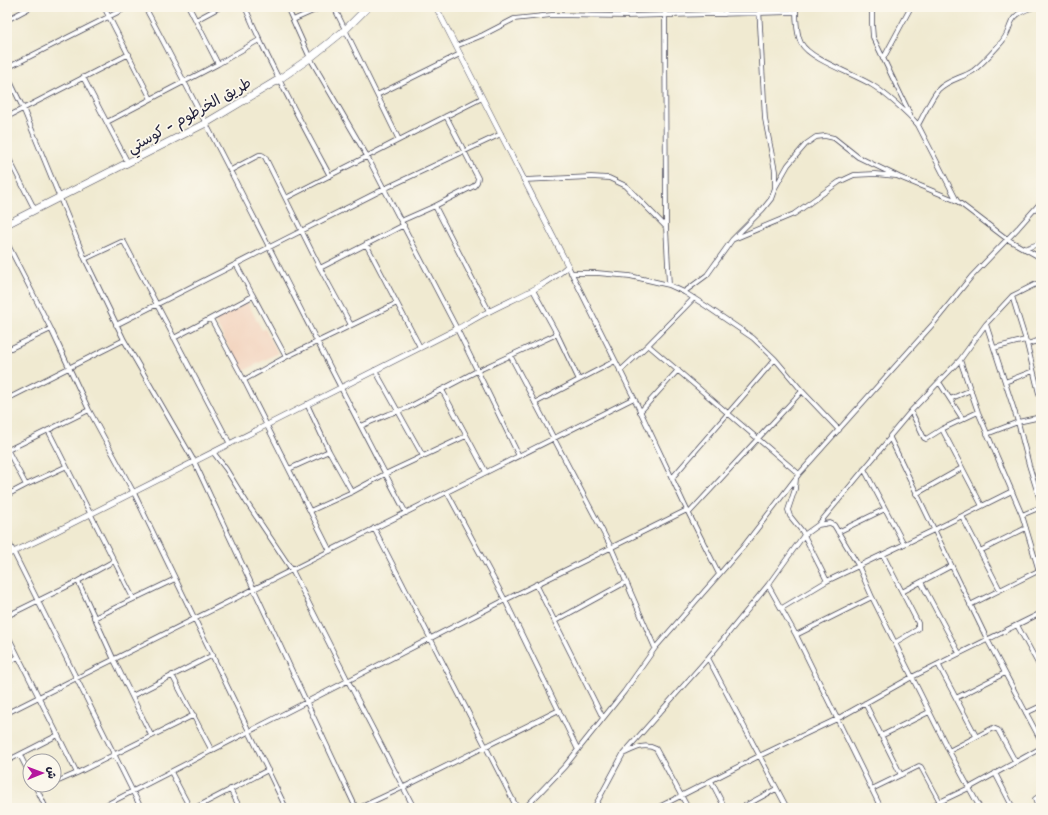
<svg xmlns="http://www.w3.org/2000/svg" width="1048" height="815" font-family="Sriracha,'Playpen Sans Arabic',sans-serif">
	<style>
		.built { fill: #f3d4bf }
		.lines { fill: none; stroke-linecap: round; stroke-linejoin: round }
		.minor-casing { stroke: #414052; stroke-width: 5.5 }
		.tertiary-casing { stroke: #414052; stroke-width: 6 }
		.trunk-casing { stroke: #414052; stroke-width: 8 }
		.minor { stroke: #fff; stroke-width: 4 }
		.tertiary { stroke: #fff; stroke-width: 5 }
		.trunk { stroke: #fff; stroke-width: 7 }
		.labels { text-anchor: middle; stroke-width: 3.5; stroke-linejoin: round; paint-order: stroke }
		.street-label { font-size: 15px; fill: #22223b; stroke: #fbf7ec }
	</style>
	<rect width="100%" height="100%" fill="#fbf7ec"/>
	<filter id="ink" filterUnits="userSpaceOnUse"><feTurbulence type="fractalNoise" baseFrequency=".025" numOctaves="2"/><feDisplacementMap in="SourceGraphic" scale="8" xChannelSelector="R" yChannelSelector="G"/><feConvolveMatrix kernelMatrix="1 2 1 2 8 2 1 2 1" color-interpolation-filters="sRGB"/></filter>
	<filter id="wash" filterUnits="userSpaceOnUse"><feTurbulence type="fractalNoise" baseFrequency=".012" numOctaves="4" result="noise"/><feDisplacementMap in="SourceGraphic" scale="16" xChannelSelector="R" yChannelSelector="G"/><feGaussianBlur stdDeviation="0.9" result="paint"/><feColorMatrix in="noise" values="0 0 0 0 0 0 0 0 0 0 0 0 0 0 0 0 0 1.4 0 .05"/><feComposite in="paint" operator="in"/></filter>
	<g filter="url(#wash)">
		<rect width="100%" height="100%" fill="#f0ead1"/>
		<path class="built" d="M247,302L262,330L265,329L278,353L242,372L214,320Z"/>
	</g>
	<g filter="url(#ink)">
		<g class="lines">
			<defs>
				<path id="minor" d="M104,7L151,99
					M145,7C234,174 317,345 406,513
					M189,7L218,64
					M245,7C270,65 300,120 330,176
					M287,7L310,58L367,156L457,329L519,456
					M334,7L399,140
					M624,7L626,16
					M665,7L666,227L669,285
					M725,7V14
					M796,7C796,18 796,33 801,43C810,60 855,74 872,85C885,93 908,113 918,125L957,201
					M872,7V24L873,37L910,114
					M7,20L31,7
					M196,20L220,7
					M293,20L322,7
					M456,46L483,35L514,19L552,15L626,16L796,12
					M883,59L911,7
					M7,68L128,7
					M7,75L23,108L85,259L124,340L194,461L356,808
					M83,77L128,163
					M377,95L460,54
					M7,117L129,54
					M107,122L218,64L259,40
					M918,125C925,113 930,100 938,90C947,80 962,78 973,71C982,64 991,54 999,45C1016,28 1002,17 1034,7
					M7,155L35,210
					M231,170L259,155H262L265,157L320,268L351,325
					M524,180L591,177L609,178L626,186L666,227
					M775,188L788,165L806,144L816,137L825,136L834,138L858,157L899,177L957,201L1007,239L1041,258
					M286,198L399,140L482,98
					M435,206L489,311
					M401,221L435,206L474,186L477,182L478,178L446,116
					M734,239L794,214L839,182L854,175L875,174L896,176
					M7,243L51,329L89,410L134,493L286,808
					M366,244L420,347
					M1024,249L1041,243
					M85,259L121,242H124L230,444
					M236,264L286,357
					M568,266L634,398L687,510L719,574
					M320,268L404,225
					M571,273H597L630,276L669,285L684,292L706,306L753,338L775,359L802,391L839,430
					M533,290L557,334L579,380
					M684,292L707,275L732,240L763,209L771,199L775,188V171L765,119L759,7
					M1041,293L1039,287L1036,284L1012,296L1027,344L1041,402
					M211,319L244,380L330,551
					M986,324L1018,422L1029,465L1041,504
					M116,325L384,189L501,134
					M174,338L253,296
					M1027,344L1041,340
					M648,345L799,474
					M994,348L1025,340
					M7,350L51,329
					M511,357L611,547L655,648
					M960,360L986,324L1012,296
					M375,370L423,456
					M620,371L648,345L694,298
					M244,380L286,357L397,303
					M939,382L962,418
					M1005,382L1033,371
					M442,390L486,472
					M7,399L124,340
					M950,399L971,390
					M535,403L615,361
					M307,404L329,451L352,492
					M911,411L924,438L926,439L942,429
					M640,412L678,370
					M978,412L942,429L982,506
					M361,426L389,414L407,408L477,371L557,334
					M48,430L133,598
					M987,434L1018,422L1041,417
					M8,450L89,410
					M213,452L226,469L247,503L292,570L348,681L414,808
					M289,469L329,451
					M864,469L904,544
					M672,478L775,359
					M796,479L795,489L788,510L790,516L802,531L827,581
					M26,485L65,467
					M447,492L505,600L578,750
					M916,494L962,468
					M7,495L26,485L7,449
					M310,511L352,492L385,474L466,436
					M689,513L802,391
					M1022,515L1041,507
					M962,516L1000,590
					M818,525L890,438
					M374,528L517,808
					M838,532L885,509
					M7,539L141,808
					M980,551L1026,528
					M883,555L918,623V629L896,642
					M1041,578L1022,515L978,412L960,360L911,411L890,436V438L987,639L1041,741
					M78,581L114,660L151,735
					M921,582L959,653
					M536,584L603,718
					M768,585L796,635L881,808
					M902,592L951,566
					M970,605L1038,571
					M782,608L827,581L934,530L1012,491
					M7,616L78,581L114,561
					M94,618L175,579
					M555,621L626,582
					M1017,625L1041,669
					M7,634L77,773
					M796,635L872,597
					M708,658L787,808
					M7,663L18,657
					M938,664L976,736
					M172,675L212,751
					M132,696L213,655
					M956,698L1005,673
					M865,703L901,775
					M7,713L634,398
					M1026,713L1041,706
					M881,736L929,712
					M949,751L993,728L998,730L1015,761
					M625,753C636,748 645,743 656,749L688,808
					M20,755L30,775
					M7,761L58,735
					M171,772L190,808
					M995,773L1013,808
					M711,781L725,808
					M54,783L77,773L194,715
					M35,785L46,808
					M230,789L240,808
					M872,789L919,766L921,767L940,802
					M37,790L49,785
					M100,808L505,600L687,510
					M195,808L268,770
					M359,808L404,787L559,710
					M525,808L565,766L624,692L655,648L743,547L799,474L933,324L971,277L1018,228L1041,202
					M594,808L623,754L708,658L768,585L804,535L818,525L830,523L834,525L858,565L872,597L949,751L980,808
					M657,808L759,756L837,719L912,677L1041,613
					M741,808L776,789
					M927,808L969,788L1041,748
					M1038,808L1035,799L1041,795"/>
				<path id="tertiary" d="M7,555L43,538L457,329C468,323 479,316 490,311C517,297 545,287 568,266L436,7"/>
				<path id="trunk" d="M7,224L206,123L278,80L310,58L345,30L368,7"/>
			</defs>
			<use href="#minor" class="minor-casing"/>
			<use href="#tertiary" class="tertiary-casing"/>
			<use href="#trunk" class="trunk-casing"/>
			<use href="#minor" class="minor"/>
			<use href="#tertiary" class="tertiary"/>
			<use href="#trunk" class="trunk"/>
		</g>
	</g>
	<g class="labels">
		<g class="street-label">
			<text transform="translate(189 115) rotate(-29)" y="5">طريق الخرطوم - كوستي</text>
		</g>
	</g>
	<rect width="1048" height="815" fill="none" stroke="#fbf7ec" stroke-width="24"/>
	<g transform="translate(42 773) rotate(89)"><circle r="19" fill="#fbf7ec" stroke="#a4a2a5"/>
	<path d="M0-3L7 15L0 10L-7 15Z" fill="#b5179e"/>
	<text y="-6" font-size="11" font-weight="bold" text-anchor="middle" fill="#22223b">ش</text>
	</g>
</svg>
